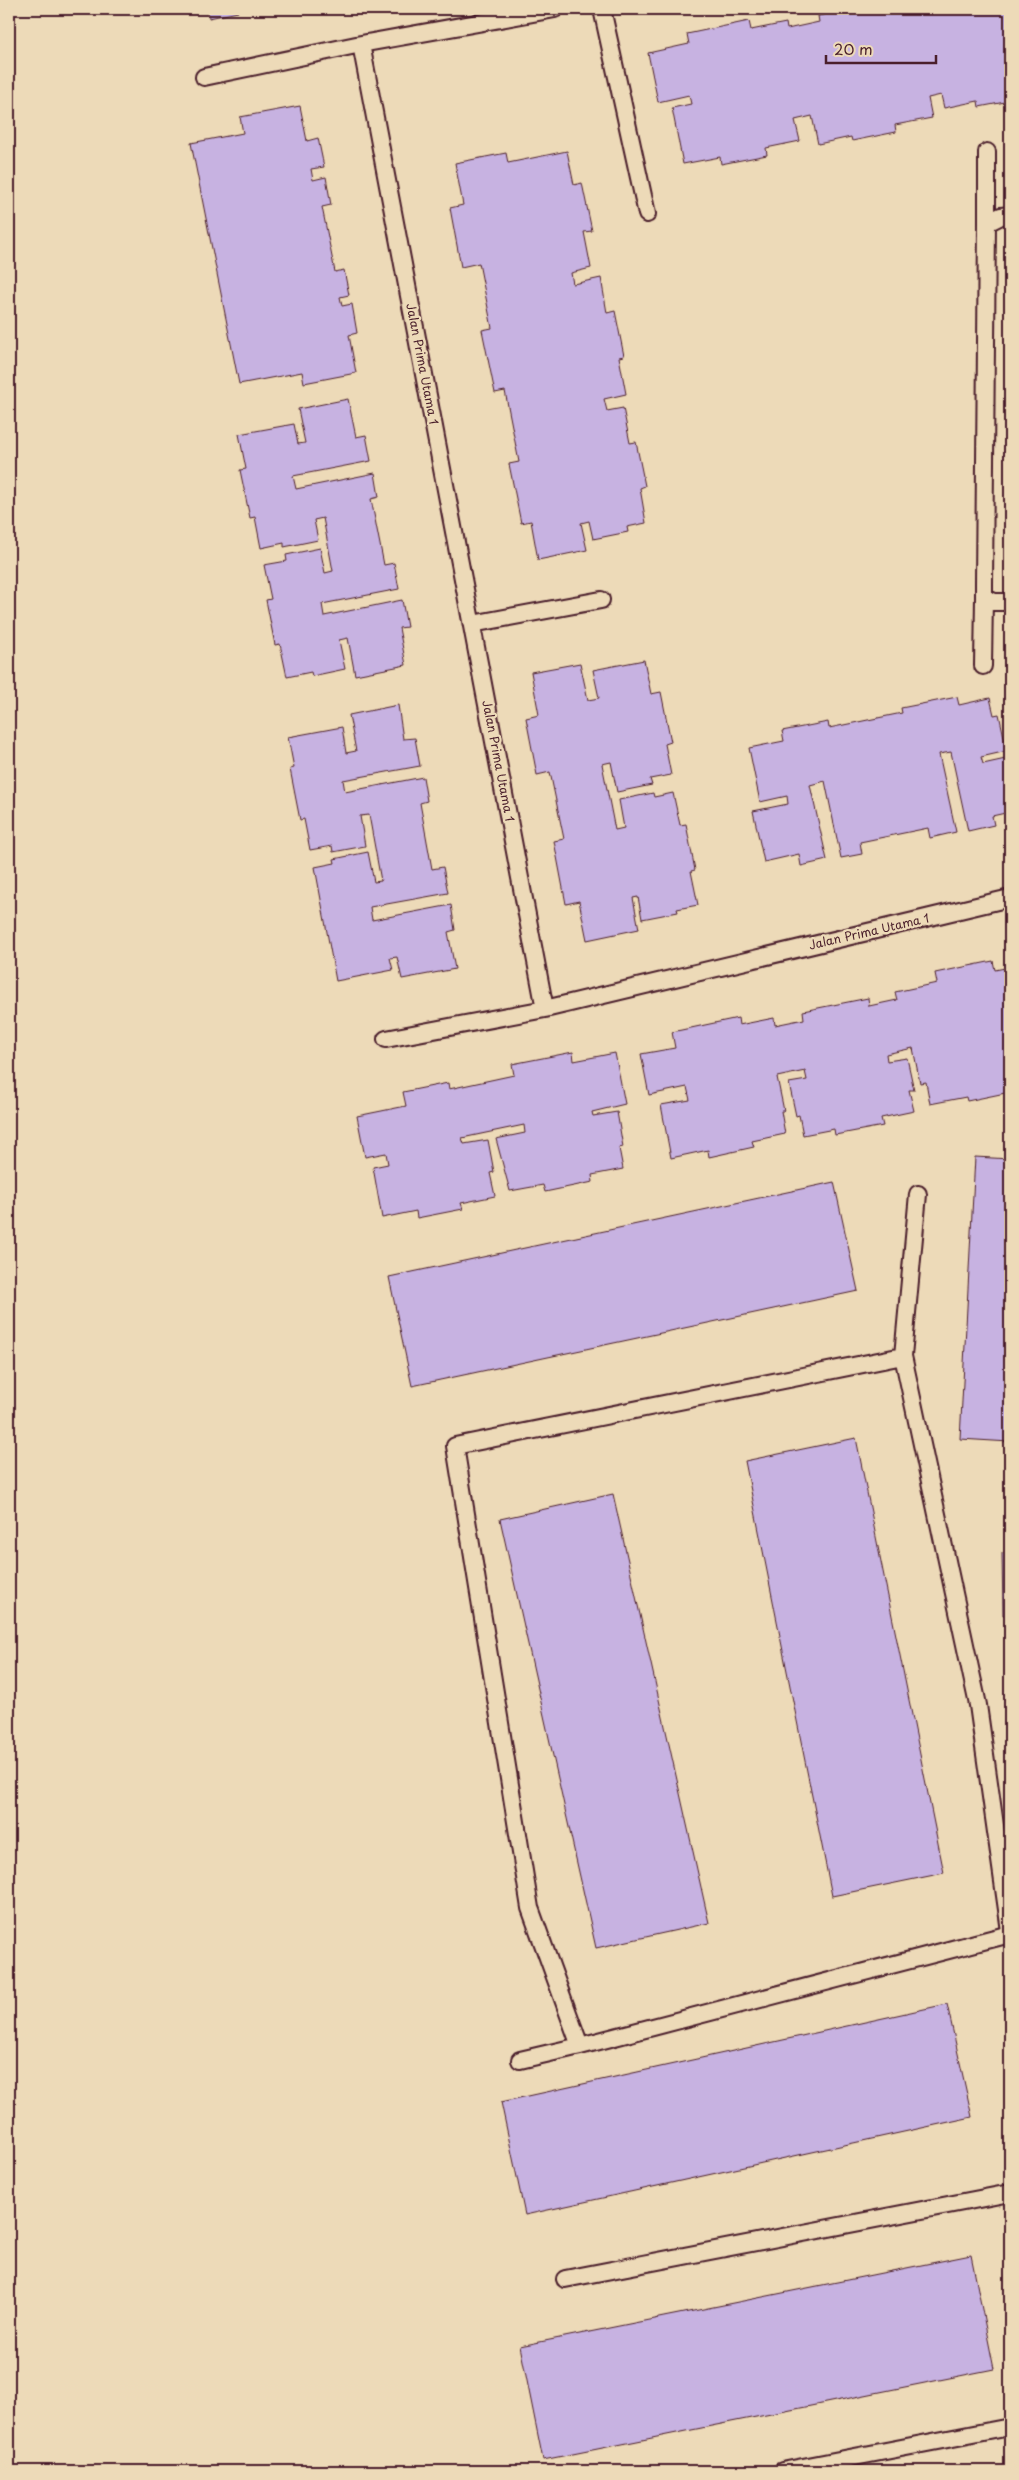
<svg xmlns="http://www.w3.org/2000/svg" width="1019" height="2480" font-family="'Playpen Sans',sans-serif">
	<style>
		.building { fill: #c7b2e1; stroke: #4a1f2b }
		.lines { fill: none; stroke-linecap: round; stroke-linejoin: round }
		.service-casing { stroke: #4a1f2b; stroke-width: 20 }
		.service { stroke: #eddab8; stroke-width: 16 }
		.labels { text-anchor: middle; stroke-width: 4.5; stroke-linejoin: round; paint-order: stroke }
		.street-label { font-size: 12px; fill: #4a1f2b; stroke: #eddab8 }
	</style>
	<rect width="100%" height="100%" fill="#eddab8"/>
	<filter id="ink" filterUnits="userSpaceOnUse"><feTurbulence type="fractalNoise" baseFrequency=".02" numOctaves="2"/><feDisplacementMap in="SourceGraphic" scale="10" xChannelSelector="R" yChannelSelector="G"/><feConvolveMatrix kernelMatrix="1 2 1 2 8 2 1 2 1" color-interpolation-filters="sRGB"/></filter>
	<g filter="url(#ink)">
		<path class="building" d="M173,9H199L174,13Z
			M208,9H237L238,12L209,18Z
			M853,9H1010V101L979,107L978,101L944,108L941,95L928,98L932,118L895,125L896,132L852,141L851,137L818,144L812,116L795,120L800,141L766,148L767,155L721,164L720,157L683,164L672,108L691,104L689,95L658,102L648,53L689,44L687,34L749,21L751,30L786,23L787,29L819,22L818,16Z
			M300,106L307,141L318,138L324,167L311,169L313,180L326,177L331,205L322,207L335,272L344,270L349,295L340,297L342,306L352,304L357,333L349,335L356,373L304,383L302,372L239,384L191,143L243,133L240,117Z
			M567,151L574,185L582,183L592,231L584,232L591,268L571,273L573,284L601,278L607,313L615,311L624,356L619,357L626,394L604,399L607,411L623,408L630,443L636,442L645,486L640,488L646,523L627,527L628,532L593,539L589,521L581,523L587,550L538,560L531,521L521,523L509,464L519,462L505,391L495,393L482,330L492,328L479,263L461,267L450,208L463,205L455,163L506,153L508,163Z
			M348,399L356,437L366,435L371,461L293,476L296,489L375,473L379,497L371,499L384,565L394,563L399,589L322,604L324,616L402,600L407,627L399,628L406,665L355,675L348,638L339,640L345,669L312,676L311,672L287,677L280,644L275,645L266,600L271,599L264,565L287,561L286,555L320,548L325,573L333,571L323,518L314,520L318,540L284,547V543L261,548L255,517L250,518L240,470L246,469L239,434L294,424L298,444L305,443L298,409Z
			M644,660L651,694L661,692L671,742L665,744L671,775L650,779L652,785L617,792L611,762L602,764L615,830L624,828L619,800L653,793L654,797L673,793L680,825L686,824L695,870L691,871L698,905L677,909L678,912L642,919L638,897L633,898L639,929L587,940L579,901L566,904L554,841L564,839L550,772L537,775L526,718L539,715L531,672L580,663L588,700L599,698L593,670Z
			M957,697L959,705L990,698L994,715L999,714L1007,751L981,757L983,764L1010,758V812L992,816L994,825L968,831L951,752L939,754L956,832L930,838L928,828L860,842L862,854L841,858L825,781L810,785L827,860L801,866L799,854L764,862L753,811L788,804L787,796L760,802L749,748L784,741L782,731L828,722L829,728L902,713L901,708Z
			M398,705L403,739L415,738L420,766L343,780L345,792L423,777L427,801L420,803L432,869L443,867L448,893L370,907L372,920L451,905L455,930L448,932L455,969L402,979L397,957L390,958L393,970L336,981L315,867L335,863L334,859L368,852L374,882L381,881L369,815L360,816L365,846L333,852L332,846L310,850L304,819L300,820L290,769L294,768L288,737L342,727L346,753L356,751L349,715Z
			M993,961L995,970L1010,967V1092L967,1101L966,1097L930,1104L926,1082L920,1083L913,1048L886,1054L887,1061L907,1058L914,1090H909L914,1111L881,1118L883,1126L835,1135L834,1129L803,1135L799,1115L796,1116L789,1083L807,1080L805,1071L777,1077L784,1111H781L785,1134L752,1141L754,1147L709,1157L708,1150L671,1158L661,1105L690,1100L687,1087L649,1095L641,1054L675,1048L672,1032L738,1018L739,1025L774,1018L775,1025L804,1019L803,1011L868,998L869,1006L897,1000L895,992L937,983L935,973Z
			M573,1052L574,1061L615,1053L625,1104L592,1112L593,1116L617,1112L623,1147L619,1148L623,1169L592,1175L593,1182L545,1192L543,1185L510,1191L496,1139L525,1133L524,1125L462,1138L464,1144L488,1140L494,1172L490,1173L495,1196L461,1203L463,1209L417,1218L416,1211L382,1218L373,1167L388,1164L386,1153L365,1157L357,1116L406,1106L403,1092L448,1083L449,1089L514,1075L512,1064Z
			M975,1157L1010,1159V1442L960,1439Z
			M834,1182L858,1291L412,1386L389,1277Z
			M856,1438L944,1873L832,1896L745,1461Z
			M613,1494L709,1923L596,1948L500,1519Z
			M1002,1553H1010V1615H1003Z
			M947,2004L972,2117L525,2215L501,2102Z
			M971,2255L994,2369L543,2460L520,2346Z"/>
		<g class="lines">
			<defs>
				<path id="service" d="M602,9L647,214
					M361,44L545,1009L1010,898
					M204,77L361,44L555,9
					M987,152V223
					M1010,215L1001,216L987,223L984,584V597L994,602H1010
					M472,624L601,600
					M983,666L984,597
					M386,1039L545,1009
					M918,1194L903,1356L978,1705L1010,1931
					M580,2046L530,1908L455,1446L903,1356
					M520,2060L580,2046L1010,1934
					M565,2279L1010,2193
					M782,2471L1010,2427"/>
			</defs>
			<use href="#service" class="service-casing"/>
			<use href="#service" class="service"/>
		</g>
	</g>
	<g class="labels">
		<g class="street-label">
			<text transform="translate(422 364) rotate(79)" y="4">Jalan Prima Utama 1</text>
			<text transform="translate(498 761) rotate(79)" y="4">Jalan Prima Utama 1</text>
			<text transform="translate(869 932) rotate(-13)" y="4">Jalan Prima Utama 1</text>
		</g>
	</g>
	<rect width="1019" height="2480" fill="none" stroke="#eddab8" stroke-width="30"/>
	<rect x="15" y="15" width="989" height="2450" fill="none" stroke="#4a1f2b" stroke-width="2" filter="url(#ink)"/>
	<path d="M826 55v8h110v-8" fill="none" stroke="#4a1f2b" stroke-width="2.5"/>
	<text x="834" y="55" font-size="15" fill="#4a1f2b" stroke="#eddab8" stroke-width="4" paint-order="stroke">20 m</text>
</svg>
